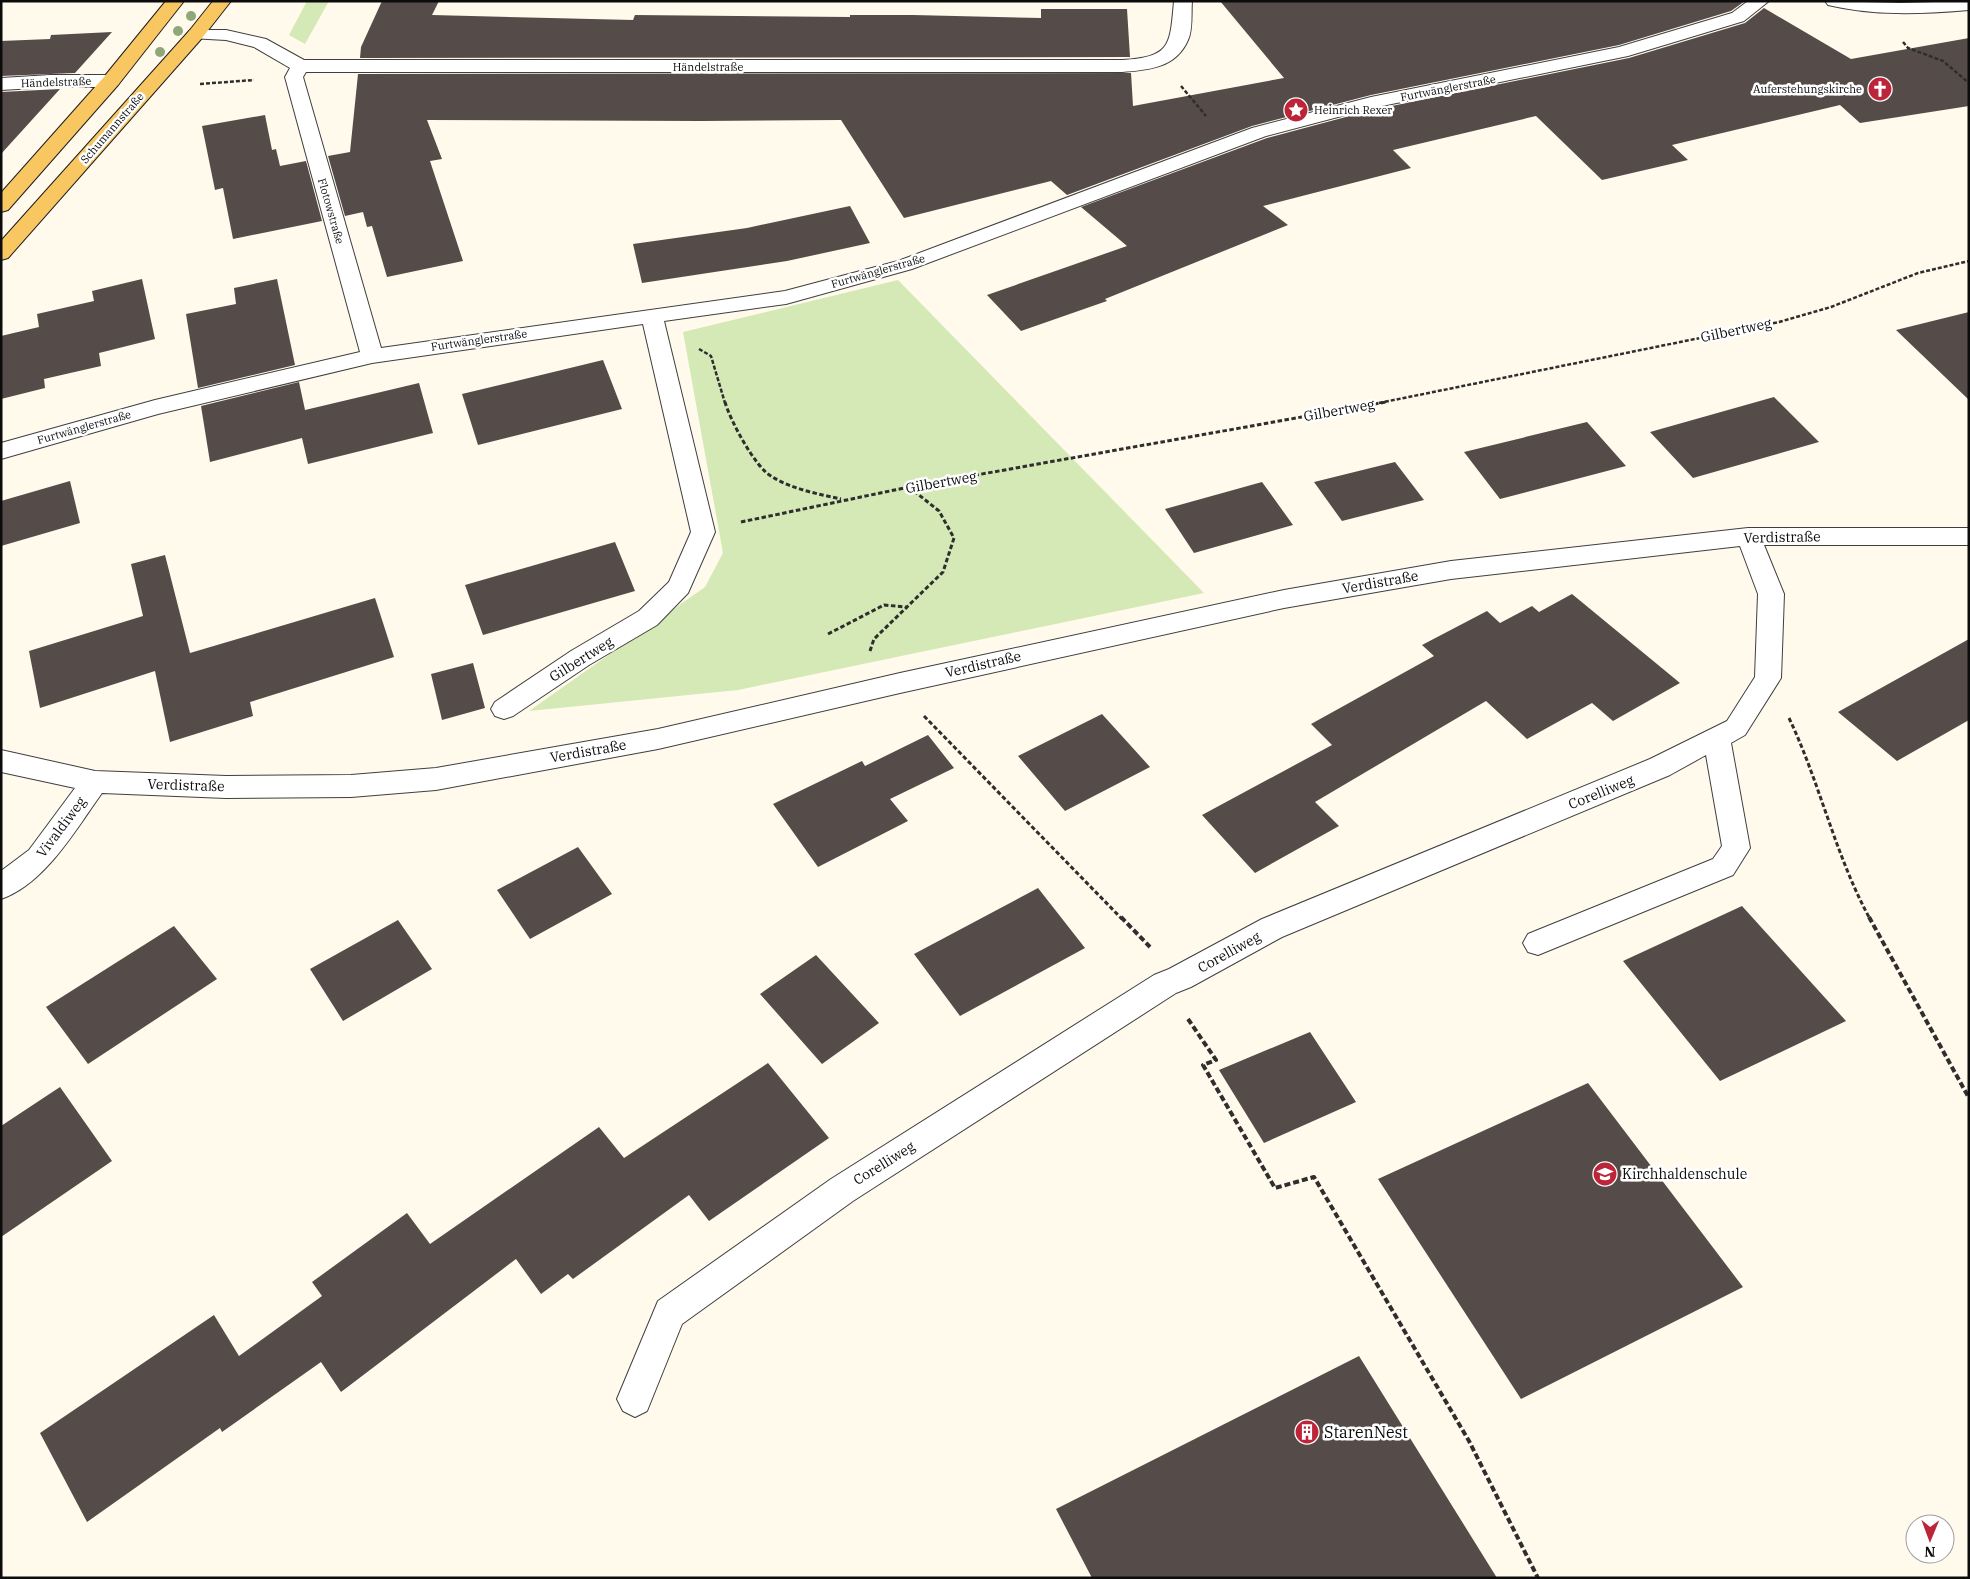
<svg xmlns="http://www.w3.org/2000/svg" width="1970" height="1579" font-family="'IBM Plex Serif',serif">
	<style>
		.green { fill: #d5e9b6 }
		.building { fill: #554c49 }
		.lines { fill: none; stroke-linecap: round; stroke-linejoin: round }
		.minor-casing { stroke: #3f3f3f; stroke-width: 2 }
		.major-casing { stroke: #1d1d1d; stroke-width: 2 }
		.path-far2 { stroke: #2e2e2e; stroke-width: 2.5; stroke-dasharray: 4 2; stroke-linecap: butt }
		.path-far1 { stroke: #2e2e2e; stroke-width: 3; stroke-dasharray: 4.5 2.5; stroke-linecap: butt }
		.path { stroke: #2e2e2e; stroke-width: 4; stroke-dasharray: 6 3; stroke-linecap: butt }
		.minor { fill: #fff; fill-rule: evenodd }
		.major { fill: #f8c762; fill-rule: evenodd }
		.tree { fill: #8ea87a }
		.labels { text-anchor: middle; stroke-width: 5; stroke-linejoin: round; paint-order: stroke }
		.far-street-label { font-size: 11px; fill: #0c0c0c; stroke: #fff }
		.far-poi-label { font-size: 11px; fill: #0c0c0c; stroke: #fff; text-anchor: end }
		.street-label { font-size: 14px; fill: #0c0c0c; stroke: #fff }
		.poi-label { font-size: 14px; fill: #0c0c0c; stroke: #fff; text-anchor: start }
		.near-poi-label { font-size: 16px; fill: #0c0c0c; stroke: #fff; text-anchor: start }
	</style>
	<rect width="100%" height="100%" fill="#fffaec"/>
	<path class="green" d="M307,1H329L305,44L289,35Z
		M898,280L1204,593L738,690L529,711L705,587L723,553L683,332Z"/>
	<path class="building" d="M382,1H439L432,15L633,20L635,15L850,17V15H913L1041,18V9H1127L1130,57L360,58L361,47Z
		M1220,1H1745L1731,11L1619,45L1371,95L1252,126L1067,195L1051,181L904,218L841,120L702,121L427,120L442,159L430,161L463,261L387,277L372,226L367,227L363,212L345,216L328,156L350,152L358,74L1131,73L1133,106L1284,78Z
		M1764,8L1851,59L1969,38V106L1860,123L1840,105L1672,145L1688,160L1602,180L1536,116L1393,150L1411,168L1263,206L1288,225L1105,299L1107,301L1021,331L987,295L1127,246L1081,207L1267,138L1372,110L1629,58L1745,23Z
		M112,32L75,73L1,76V41L50,39L51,35Z
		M60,89L1,154V92Z
		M265,115L272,150L276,149L280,166L306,161L322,221L233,239L223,188L215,190L202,126Z
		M850,206L870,243L787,261L642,283L633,244L747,228Z
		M142,279L155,339L99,353L101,366L44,379L45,388L1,399V336L39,327L37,314L94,301L92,291Z
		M277,279L295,365L198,388L186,314L236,304L234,288Z
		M1969,312V400L1896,330Z
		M603,360L622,409L478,445L462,394Z
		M299,382L305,410L419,383L433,433L308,464L302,438L210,462L201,406Z
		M1774,397L1819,442L1693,478L1650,432Z
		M1587,422L1626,466L1500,499L1464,452Z
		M1395,462L1424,500L1342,521L1314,482Z
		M70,481L80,523L1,546V501Z
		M1262,482L1293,525L1194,553L1165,509Z
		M615,542L635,591L483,635L465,585Z
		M165,555L190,653L375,598L394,657L250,702L253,716L170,742L155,671L40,708L29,651L143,616L131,564Z
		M1572,594L1680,683L1613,721L1592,703L1527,739L1486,701L1315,802L1339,826L1255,873L1202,815L1332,745L1311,724L1434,656L1422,645L1487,611L1500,623L1532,606L1539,612Z
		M1969,639V720L1897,761L1838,712Z
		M473,663L485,708L442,720L431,674Z
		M1102,714L1150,767L1065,811L1018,756Z
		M928,735L954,768L890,799L908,821L818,867L773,804L862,761L865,766Z
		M578,847L612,894L530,939L497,890Z
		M1038,888L1085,948L960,1016L914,954Z
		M1742,906L1846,1021L1720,1081L1623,961Z
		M398,920L432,969L343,1021L310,969Z
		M174,926L217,979L88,1064L46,1007Z
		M816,955L879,1023L822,1064L760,994Z
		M1310,1032L1356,1102L1264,1143L1219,1070Z
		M768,1063L829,1138L709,1221L689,1195L573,1279L568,1274L541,1294L516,1259L341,1392L321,1362L222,1432L220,1428L87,1522L40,1433L214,1315L239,1356L322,1296L312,1282L407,1213L430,1244L599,1127L624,1158Z
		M1588,1083L1743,1287L1521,1399L1378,1179Z
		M60,1087L112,1161L1,1237V1126Z
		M1359,1356L1497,1578H1092L1056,1509Z"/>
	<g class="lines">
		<defs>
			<path id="minor" d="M1174,1H1192C1191,12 1193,30 1188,40C1176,68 1148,70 1122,72H306L303,77L381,348L785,291L898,261L1252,128L1371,97L1619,47L1732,13L1748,1H1769L1744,21L1628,56L1372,108L1266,136L912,269L786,304L664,321L715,532L688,593L657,625L589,665L513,716L504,719L495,716L491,709L495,702L571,651L639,611L669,582L691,532L643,324L372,363L158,414L1,459V443L155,400L360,352L285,77L290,68L254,47L226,40L190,38L187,34L190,30H226L266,39L304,60H1122C1171,57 1170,46 1174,1Z
				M1825,1L1901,3L1969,1V10C1921,14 1874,16 1828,5Z
				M51,75H111L118,77L120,81L118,85L111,87H51L1,90V78Z
				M1748,528H1969V545H1764L1784,594L1781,678L1745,735L1731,743L1750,848L1733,875L1538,955L1528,952L1523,943L1528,934L1713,859L1722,846L1706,755L1670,775L1282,937L1191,987L1176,993L853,1201L682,1324L647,1411L635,1417L623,1411L617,1399L658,1301L831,1179L1154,975L1169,969L1262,919L1650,759L1727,721L1755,677L1758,594L1740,546L1451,579L1284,608L900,693L658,749L436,790L351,797L226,798L102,793C76,829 45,884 1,899V871L29,850L75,788L1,772V750L95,771L226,776L351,775L436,768L658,729L900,673L1284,590L1451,561Z"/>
			<path id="major" d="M166,1H184L118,85L8,210L1,212V193L104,77Z
				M213,1H231L202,38L8,258L1,260V241L190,30Z"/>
		</defs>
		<use href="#minor" class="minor-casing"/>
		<use href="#major" class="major-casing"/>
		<path class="path-far2" d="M1903,42L1908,48L1943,61L1969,83
			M200,84L254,80
			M1181,86L1206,116
			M699,349L711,356L725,403
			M1379,403L1779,322L1831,307L1918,273L1969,261"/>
		<path class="path-far1" d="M725,402C730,420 755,467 771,476C791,489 818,494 841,499
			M741,522L909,487L1386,402
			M828,634L884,605L906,607
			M870,651L874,639L943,572L954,538L939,511L909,487
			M924,716L1122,919
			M1789,718C1820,783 1835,855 1870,919"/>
		<path class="path" d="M1121,917L1150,947
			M1869,917L1969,1098
			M1188,1019L1216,1060L1203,1065L1275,1188L1314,1177L1469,1441L1538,1578"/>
		<use href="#minor" class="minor"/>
		<use href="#major" class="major"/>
	</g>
	<g class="tree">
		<circle cx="191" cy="16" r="5"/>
		<circle cx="178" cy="31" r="5"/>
		<circle cx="160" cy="52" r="5"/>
	</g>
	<defs>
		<symbol id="church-disc" viewBox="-11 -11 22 22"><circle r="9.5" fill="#bc2539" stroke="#fff"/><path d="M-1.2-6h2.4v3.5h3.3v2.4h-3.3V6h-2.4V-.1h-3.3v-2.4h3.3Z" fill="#fff"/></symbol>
		<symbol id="sight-disc" viewBox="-11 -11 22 22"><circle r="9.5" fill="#bc2539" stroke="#fff"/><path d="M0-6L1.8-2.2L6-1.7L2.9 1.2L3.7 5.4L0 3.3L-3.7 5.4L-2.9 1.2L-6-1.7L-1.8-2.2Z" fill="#fff"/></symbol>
		<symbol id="school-disc" viewBox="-11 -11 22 22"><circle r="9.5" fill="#bc2539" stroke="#fff"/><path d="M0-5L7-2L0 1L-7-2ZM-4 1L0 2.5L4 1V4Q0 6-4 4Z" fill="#fff"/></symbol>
		<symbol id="building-disc" viewBox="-11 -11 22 22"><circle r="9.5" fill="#bc2539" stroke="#fff"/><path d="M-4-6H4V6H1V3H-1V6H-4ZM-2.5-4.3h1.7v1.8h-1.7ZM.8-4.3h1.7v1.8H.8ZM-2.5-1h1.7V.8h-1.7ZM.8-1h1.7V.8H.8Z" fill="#fff"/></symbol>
	</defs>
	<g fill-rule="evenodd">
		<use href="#church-disc" x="1866" y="75" width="28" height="28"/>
		<use href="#sight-disc" x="1282" y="96" width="28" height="28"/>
		<use href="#school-disc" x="1591" y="1160" width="28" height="28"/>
		<use href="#building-disc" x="1293" y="1418" width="28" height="28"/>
	</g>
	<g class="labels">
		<g class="far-street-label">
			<text x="708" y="71">Händelstraße</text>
			<text transform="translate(56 82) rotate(-2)" y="4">Händelstraße</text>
			<text transform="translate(1448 88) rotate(-11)" y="4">Furtwänglerstraße</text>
			<text transform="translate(112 128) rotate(-49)" y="4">Schumannstraße</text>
			<text transform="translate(331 211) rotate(74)" y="4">Flotowstraße</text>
			<text transform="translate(878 271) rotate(-16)" y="4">Furtwänglerstraße</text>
			<text transform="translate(479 340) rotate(-8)" y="4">Furtwänglerstraße</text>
			<text transform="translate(84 427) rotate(-16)" y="4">Furtwänglerstraße</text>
		</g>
		<g class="far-poi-label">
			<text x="1862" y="93">Auferstehungskirche</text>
			<text x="1314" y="114" text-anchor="start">Heinrich Rexer</text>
		</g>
		<g class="street-label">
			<text transform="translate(1736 330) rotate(-12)" y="5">Gilbertweg</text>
			<text transform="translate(1339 410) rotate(-10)" y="5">Gilbertweg</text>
			<text transform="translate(941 482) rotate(-10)" y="5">Gilbertweg</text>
			<text transform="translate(1782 537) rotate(-1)" y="5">Verdistraße</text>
			<text transform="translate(1380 582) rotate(-10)" y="5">Verdistraße</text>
			<text transform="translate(581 659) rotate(-32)" y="5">Gilbertweg</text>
			<text transform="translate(983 664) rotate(-13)" y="5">Verdistraße</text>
			<text transform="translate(588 751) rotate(-10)" y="5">Verdistraße</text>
			<text transform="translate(186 785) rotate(2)" y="5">Verdistraße</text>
			<text transform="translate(1601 792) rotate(-22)" y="5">Corelliweg</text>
			<text transform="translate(61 827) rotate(-53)" y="5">Vivaldiweg</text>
			<text transform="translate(1229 952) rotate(-29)" y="5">Corelliweg</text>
			<text transform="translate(884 1163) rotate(-32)" y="5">Corelliweg</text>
		</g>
		<g class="poi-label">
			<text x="1622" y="1179">Kirchhaldenschule</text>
		</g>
		<g class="near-poi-label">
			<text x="1324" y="1438">StarenNest</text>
		</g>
	</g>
	<rect width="1970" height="1579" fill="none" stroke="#0c0c0c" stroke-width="5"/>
	<g transform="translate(1930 1539) rotate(181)"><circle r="24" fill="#ffffff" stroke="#9e9e9e"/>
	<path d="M0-4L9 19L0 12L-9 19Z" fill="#bc2539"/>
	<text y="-8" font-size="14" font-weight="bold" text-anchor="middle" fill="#0c0c0c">N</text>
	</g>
</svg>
